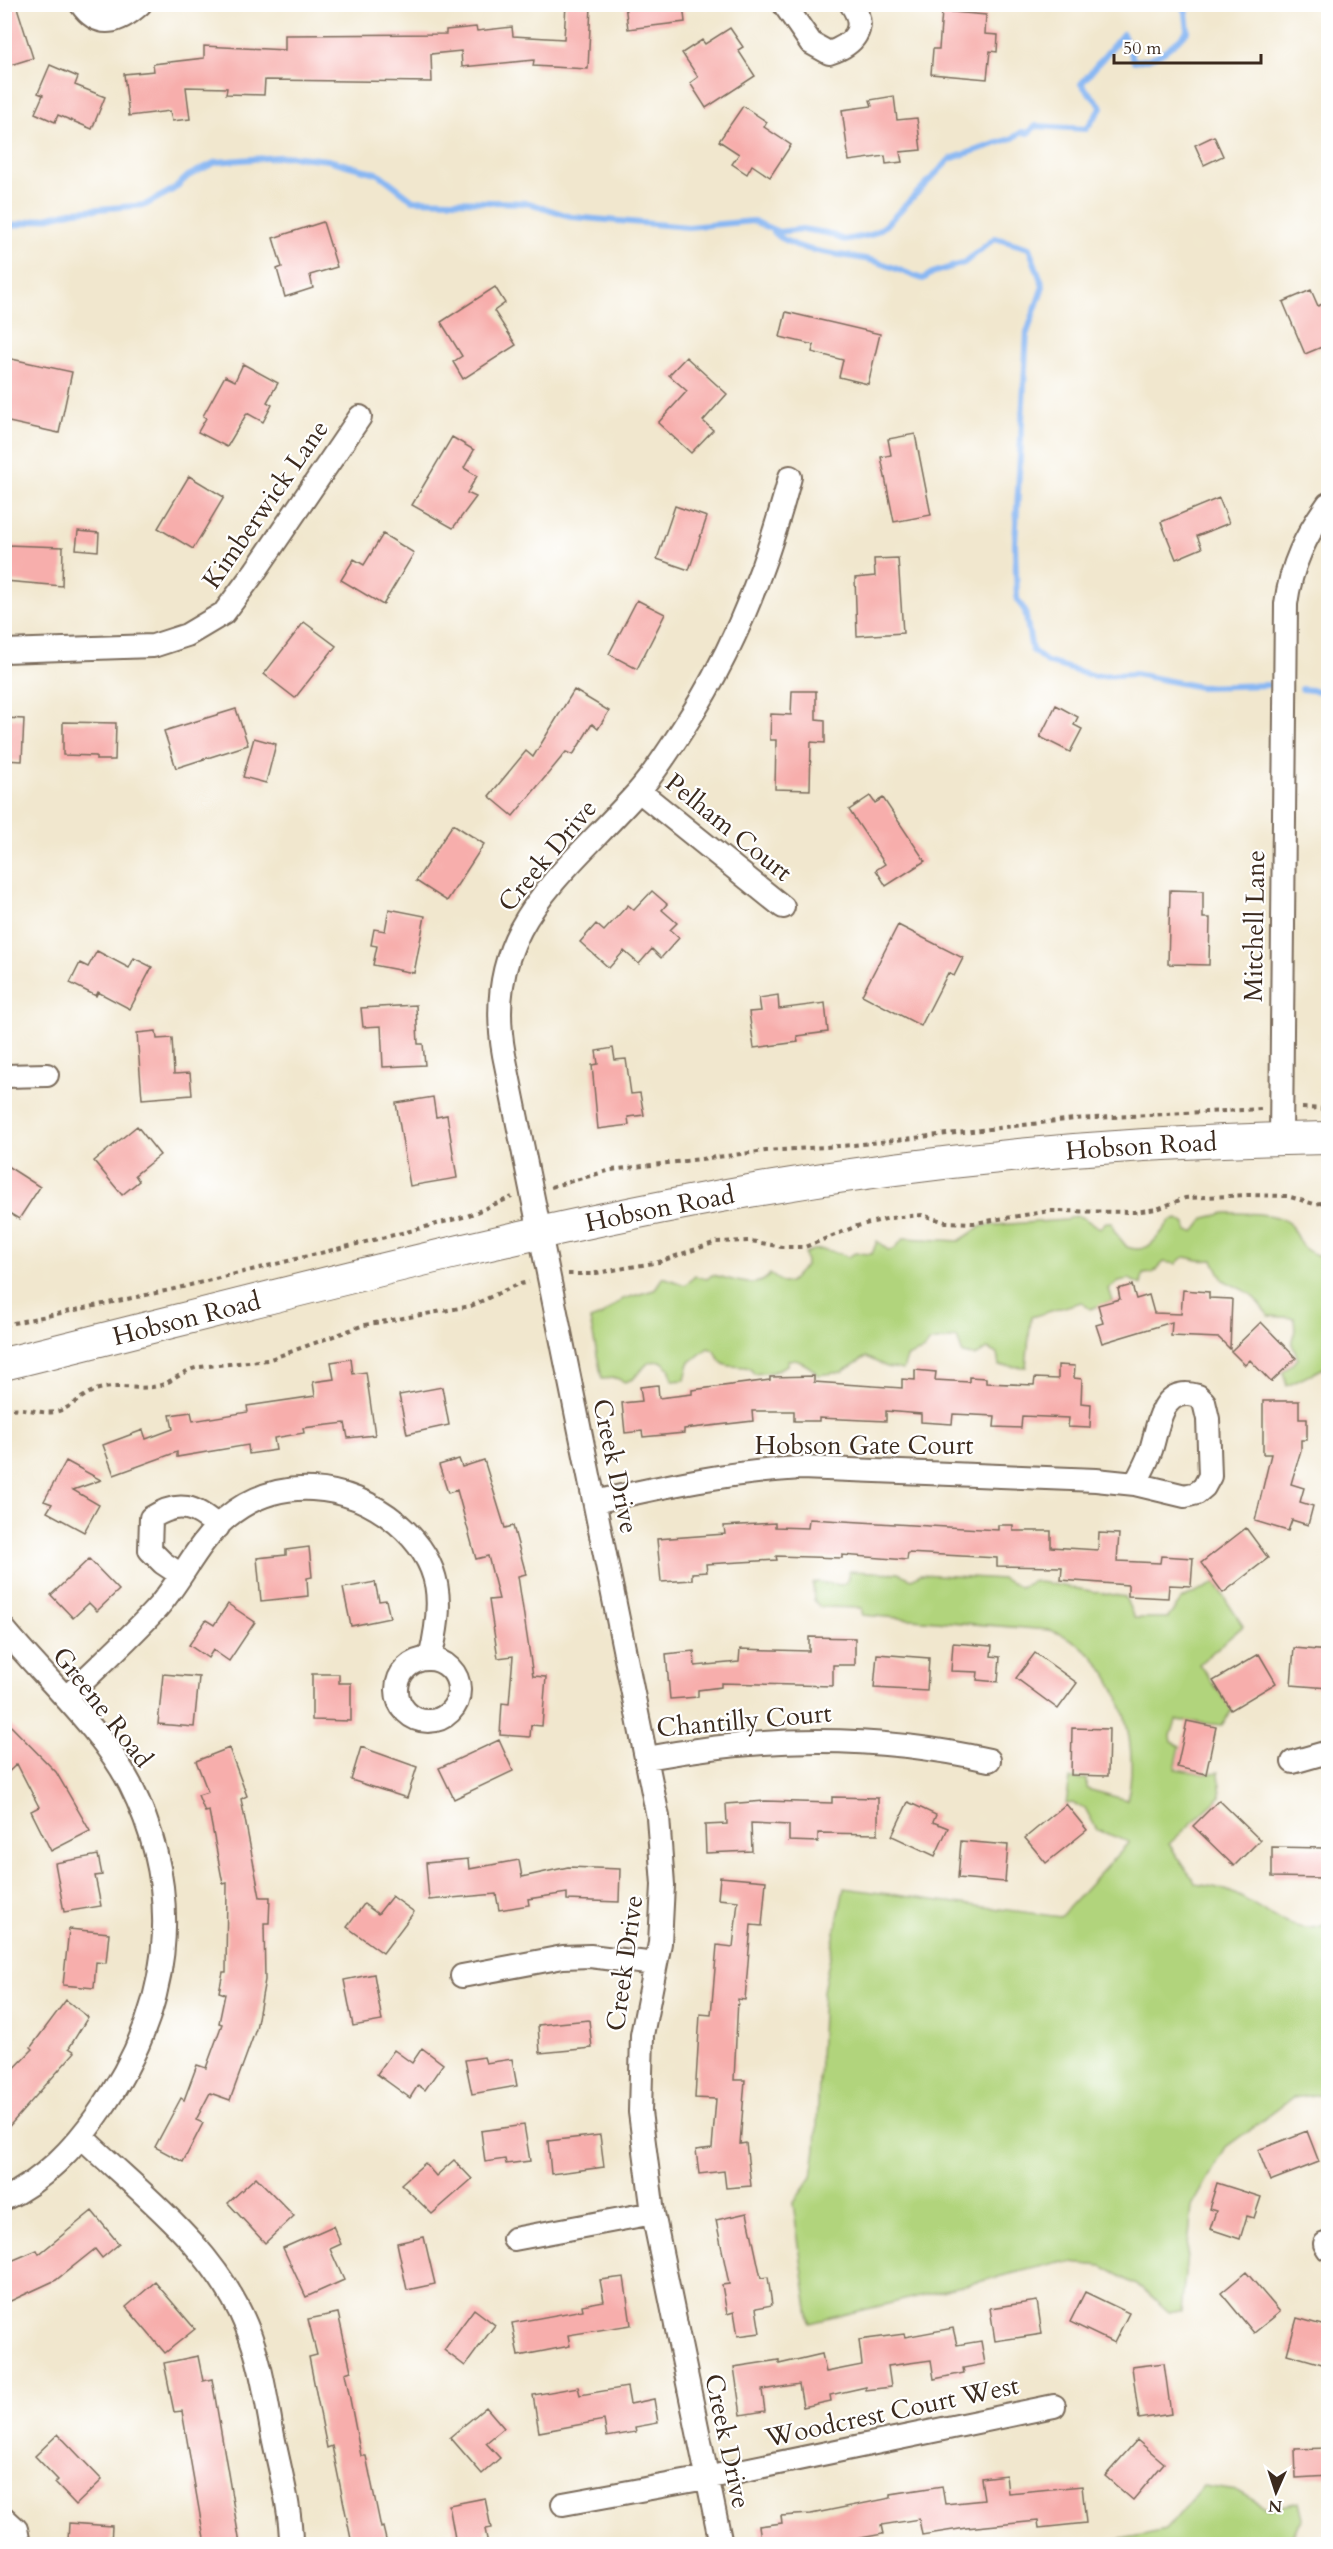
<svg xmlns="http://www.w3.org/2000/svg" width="1333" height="2549" font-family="Cardo,serif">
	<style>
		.green { fill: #b1d47c; stroke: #767f4d; stroke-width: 1.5 }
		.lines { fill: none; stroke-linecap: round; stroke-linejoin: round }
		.stream { stroke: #88b7f3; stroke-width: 6 }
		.building { fill: #f7aeac }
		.minor-casing { stroke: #7b6c5c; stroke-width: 26 }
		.secondary-casing { stroke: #7b6c5c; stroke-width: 34 }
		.path { stroke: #7b6c5c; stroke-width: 4; stroke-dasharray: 4.5 4.5; stroke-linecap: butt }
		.minor { stroke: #fff; stroke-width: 22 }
		.secondary { stroke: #fff; stroke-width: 32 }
		.labels { text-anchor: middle; stroke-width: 4.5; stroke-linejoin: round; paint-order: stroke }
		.street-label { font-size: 26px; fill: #3b2a1e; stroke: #fff }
	</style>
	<rect width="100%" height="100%" fill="#fff"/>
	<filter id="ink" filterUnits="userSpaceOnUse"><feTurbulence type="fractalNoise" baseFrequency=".0167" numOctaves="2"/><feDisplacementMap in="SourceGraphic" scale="12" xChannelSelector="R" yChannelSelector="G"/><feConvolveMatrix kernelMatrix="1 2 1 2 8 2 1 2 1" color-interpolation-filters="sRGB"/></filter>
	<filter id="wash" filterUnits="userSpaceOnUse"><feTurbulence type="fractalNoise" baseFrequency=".008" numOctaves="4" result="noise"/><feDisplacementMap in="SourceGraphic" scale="24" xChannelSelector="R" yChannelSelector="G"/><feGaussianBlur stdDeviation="1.35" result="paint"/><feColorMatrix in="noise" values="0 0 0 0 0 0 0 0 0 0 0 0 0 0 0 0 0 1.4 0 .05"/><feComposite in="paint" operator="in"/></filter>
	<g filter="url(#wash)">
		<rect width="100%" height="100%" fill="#f1e7ce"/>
		<path class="green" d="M1226,1213C1241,1213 1282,1212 1291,1226C1302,1244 1297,1247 1319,1256L1328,1253L1326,1367L1287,1386L1283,1372L1298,1359L1292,1344L1295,1333L1294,1318L1269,1316L1251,1294L1223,1280L1213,1260C1209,1260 1202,1261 1198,1260C1187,1258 1185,1253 1176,1264L1164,1262L1153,1273L1143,1274L1141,1285L1129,1279L1119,1281L1109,1289L1113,1301L1090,1309L1081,1302L1031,1317L1026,1367L999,1366L997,1354L988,1349L975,1356L963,1354L957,1338L930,1342L924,1350L907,1357L903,1370L887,1367L866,1357L842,1372L818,1375C812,1367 797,1358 788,1360L787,1365L773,1372L754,1374L750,1368C730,1363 724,1373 715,1351L708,1348L689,1363L685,1380L673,1381L669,1368L661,1361L649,1362L633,1379L625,1382L616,1378L602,1379L590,1320L601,1316L623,1299L654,1290L663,1277L685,1285L695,1276L707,1279L712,1275C730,1278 759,1292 770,1274L783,1283L790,1282L806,1265L805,1253C820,1246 834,1251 848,1257L855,1253L872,1254L877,1241L888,1250L894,1249L904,1238L959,1241L982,1226L1066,1220C1080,1210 1087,1222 1100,1228L1106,1222H1112L1114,1231L1127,1247C1150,1255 1157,1237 1170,1221L1178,1219L1185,1224L1187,1231L1194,1232L1205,1218Z
			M849,1571L898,1573L912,1579L920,1574L1002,1579L1020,1587L1034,1581L1125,1597L1134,1618H1168L1181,1600L1215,1583L1243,1626L1199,1664L1232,1710L1222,1725L1176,1720L1171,1736L1172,1742L1180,1746L1175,1769L1205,1774L1219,1772L1221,1796L1169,1844L1196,1884C1206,1886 1218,1887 1228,1891C1258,1902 1295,1942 1328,1923V2093L1293,2098L1226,2147L1192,2207L1181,2312H1169L1142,2288L1102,2266L1059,2262L810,2323L793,2203L812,2177L816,2148L823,1991L844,1888L1060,1917L1129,1842L1097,1830L1085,1808L1073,1803L1066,1804L1070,1779H1087V1789L1127,1800C1142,1739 1116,1648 1049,1630L862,1615V1608L820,1607L814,1600L813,1584L817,1582L842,1585L847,1581Z
			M1203,2486L1237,2491L1269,2509L1299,2502L1303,2519L1292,2536L1291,2544H1099L1166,2530Z"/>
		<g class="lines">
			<path class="stream" d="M4,228L75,211L145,205L174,189L188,176L216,162L290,156L328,160L379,174L413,200L529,203L572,217L688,227L753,221L779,232L802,229L827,233L844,240L871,235L885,226L950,159L1013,138L1022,132L1028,133L1036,126L1086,129L1102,107L1081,84L1123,34L1134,61C1157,61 1172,46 1188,31L1186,13L1181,4
				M773,232C799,254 838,253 870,260C888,264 905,273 923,279L932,273L964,263L995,238L1029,248L1043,286L1027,333L1015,544L1017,599L1025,611L1032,650L1047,662L1094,676L1135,674L1200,687L1268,685
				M1302,689L1328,692"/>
		</g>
		<g id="blocks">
			<path class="building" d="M4,4H16L33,58L4,67Z
				M566,4L591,6L588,69L533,66L534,60L462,67L461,51L431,54L432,82L265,80L264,95L226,94L227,88L186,87L190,119L172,121L170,111L129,116L124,74L154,71L153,64L204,58V46L285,50V35L446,34V30L476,27L477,31L512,27L513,36L564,39Z
				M625,4H683L685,22L628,29Z
				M942,11L986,15L985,34L998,35L997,52L990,51L987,79L931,74L933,49H939Z
				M730,28L743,47L738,50L755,76L706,108L690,83L698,77L682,53L702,40L705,44Z
				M50,65L78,77L75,85L105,97L92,129L58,115L55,122L35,113L43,95L38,93Z
				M894,96L897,120L917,118L921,150L900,152L902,162L886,164L885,156L849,161L842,110L872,106L870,100Z
				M743,106L767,122L764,127L791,145L770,177L752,165L747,174L732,164L739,154L719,141Z
				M1214,136L1223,156L1204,165L1195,145Z
				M323,222L337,267L310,275L313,288L285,297L277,269L282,267L273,238Z
				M495,287L505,303L494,311L516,345L463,379L453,362L462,356L441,322Z
				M1311,290L1318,306L1329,301V344L1305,354L1283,302Z
				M786,312L880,334L868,384L839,377L843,360L812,352L814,345L780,337Z
				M686,357L727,394L703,421L713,430L691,453L658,423L687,391L669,375Z
				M7,358L72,372L59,433L4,421Z
				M243,364L278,383L267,402L272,405L263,422L247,413L227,447L198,432L206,418L203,416L225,376L235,381Z
				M915,434L931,515L894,522L881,457L891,455L888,439Z
				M452,437L474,450L464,468L477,476L467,493L476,497L453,528L412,505Z
				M189,476L224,497L193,549L158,528Z
				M1219,498L1229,523L1197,536L1202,548L1176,559L1161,522Z
				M675,506L707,517L689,570L657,559Z
				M78,531L99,533L98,551L76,549Z
				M383,534L414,553L383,605L341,580L354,559L364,565Z
				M6,545L63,547L62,586L5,581Z
				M898,558L903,633L857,636L855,578L875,576L874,559Z
				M637,600L665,614L637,669L609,654Z
				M304,622L336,646L295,698L264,674Z
				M574,690L609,711L598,729L592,724L573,755L566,752L513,816L489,796L526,751L533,757Z
				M792,691H816V719L825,720V743L811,742L810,790L775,789L776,740H770L771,714L791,715Z
				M1056,705L1078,717L1074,725L1082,729L1070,752L1040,737Z
				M236,709L248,745L176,768L164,731Z
				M4,718L24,719L22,761L4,760Z
				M63,722L116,723L115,760H96V756L63,755Z
				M254,738L276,744L266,783L243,777Z
				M870,796L875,803L883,798L925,861L886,886L876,870L885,864L849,810Z
				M453,824L484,844L447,901L416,881Z
				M1170,890L1203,891V918H1210L1209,965L1168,964Z
				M652,891L667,904L662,910L677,923L670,930L679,938L661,958L652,949L639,964L624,951L609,968L580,942L596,924L604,931L628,905L634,910Z
				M389,909L425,916L414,973L373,965L377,946L371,945L374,929L385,931Z
				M898,925L963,958L954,976L948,973L921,1026L862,995Z
				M97,951L129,968L134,958L152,967L130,1009L98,992L96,996L70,983L80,963L88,967Z
				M778,995L779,1009L825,1003L828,1032L797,1036L798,1042L754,1048L749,1012L761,1011L759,998Z
				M416,1005L418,1044H423L425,1065L383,1067L381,1026L363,1027L361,1008Z
				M156,1031L157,1039L172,1038L174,1074L190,1073L192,1095L142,1099L137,1033Z
				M613,1048L615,1060L626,1059L631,1094L640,1093L644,1115L628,1117L629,1125L598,1129L592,1065L598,1064L596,1051Z
				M433,1097L436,1117L447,1115L457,1178L410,1186L396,1103Z
				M137,1126L160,1155L135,1175L139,1181L122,1195L94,1161Z
				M4,1164L40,1187L19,1219L4,1210Z
				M1132,1285L1136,1299L1149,1295L1154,1313L1181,1314L1183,1290L1209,1292V1298L1232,1299L1230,1349L1219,1338L1171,1336L1172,1322L1102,1343L1096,1325L1103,1323L1098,1305L1120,1299L1118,1289Z
				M1261,1322L1296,1358L1271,1382L1250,1360L1245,1365L1231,1351Z
				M351,1359L353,1374L366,1372L375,1435L348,1438L345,1423L303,1428L304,1433L274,1438L276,1450L249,1454L248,1445L177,1457V1452L114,1475L103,1445L143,1430L146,1439L173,1429L170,1415L191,1412L193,1421L248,1412L247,1406L315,1396L313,1382L334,1379L331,1362Z
				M1058,1365L1075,1366L1074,1378L1082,1379L1081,1403L1091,1404L1090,1428L1068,1427L1069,1418L1022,1416L1021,1428L994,1427L995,1416L953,1414L952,1424L921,1422V1414L886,1411V1421L819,1418V1421H794V1411H752L753,1421L684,1429V1433L643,1437L642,1431L625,1433L622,1403L642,1401L640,1387L658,1385L659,1398L692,1394V1390L770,1380V1377L814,1376V1382L902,1388V1379L915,1380V1370L936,1372L935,1380L969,1382V1377L986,1378V1383L1034,1385L1035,1378L1058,1379Z
				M442,1387L449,1425L407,1434L399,1395Z
				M1263,1401H1299V1419H1307V1440H1301V1450L1291,1484L1304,1488L1300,1502L1313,1506L1308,1525L1292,1520L1288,1531L1255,1521L1271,1454H1263Z
				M459,1459L462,1467L484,1460L505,1528L513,1526L526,1574L518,1576L533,1676L546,1677L542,1726L531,1725L530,1737L500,1735L502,1703L509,1704L513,1656L498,1658L489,1600L499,1599L488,1556L476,1559L457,1490L448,1493L439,1465Z
				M66,1461L101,1480L73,1490L99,1505L84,1532L47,1512L52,1504L44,1501Z
				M809,1519L998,1530V1525H1013V1531H1051V1547L1098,1550L1099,1533L1119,1534L1117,1561L1160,1563L1161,1556L1193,1558L1191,1586L1169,1585L1168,1598L1128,1596V1585L1061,1580L1062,1567L997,1566V1558L908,1553L907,1560L842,1555V1558L776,1556L777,1560L706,1564L707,1572L692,1573V1580L661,1582L657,1539L725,1534L724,1526L775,1523V1527L808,1528Z
				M1246,1528L1268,1558L1223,1593L1201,1563Z
				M309,1547L312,1577L307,1578L308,1596L261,1601L257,1558L286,1555V1550Z
				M89,1559L119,1590L97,1611L89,1603L73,1618L51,1595Z
				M375,1582L379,1601L386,1600L390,1618L351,1626L343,1588Z
				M228,1604L255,1622L229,1661L213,1650L208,1658L189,1645L206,1620L214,1625Z
				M809,1637L855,1638V1665H833V1686L721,1683V1687L698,1690V1697L670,1699L666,1654L694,1651L695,1666L739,1662L740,1649L809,1651Z
				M953,1643L992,1646L991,1656L1000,1657L998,1682L977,1680L978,1672L951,1671Z
				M1294,1648L1329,1651V1688L1291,1685Z
				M1035,1653L1077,1683L1058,1709L1016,1678Z
				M877,1654L929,1658L927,1691L874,1688Z
				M1259,1654L1276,1683L1231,1710L1213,1681Z
				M163,1674L199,1677L194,1727L158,1724Z
				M312,1674H339V1683H351V1721L312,1720Z
				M4,1719L56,1772L90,1831L51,1851L31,1811L39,1807L17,1764L4,1776Z
				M1187,1721L1216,1727L1206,1774L1177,1767Z
				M1072,1728L1109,1729L1108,1776L1071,1775Z
				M499,1740L513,1771L454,1799L439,1768Z
				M361,1747L417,1767L407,1798L351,1780Z
				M229,1748L247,1796L241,1799L260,1897H270L269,1923H264L265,1980L256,2029L230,2100L210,2093L196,2120L203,2123L183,2162L155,2147L181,2098L184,2100L197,2065L206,2068L222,2024L219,2023L225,1994L219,1992L223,1972H226L227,1883L223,1884L209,1811L205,1812L198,1795L208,1792L196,1761Z
				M832,1797L878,1798V1834L818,1833V1842L789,1841V1825L751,1823L752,1851L706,1853L705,1825L727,1824L726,1804L765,1801L832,1803Z
				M1219,1800L1260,1840L1234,1866L1193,1826Z
				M908,1802L936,1815L933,1822L948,1828L935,1856L892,1836Z
				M1066,1804L1087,1830L1046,1863L1025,1838Z
				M961,1841L1008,1845L1005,1882L958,1878Z
				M1272,1847L1325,1848V1878L1272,1877Z
				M98,1855L102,1875L95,1876L101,1906L64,1912L55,1863Z
				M468,1859L469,1869L519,1860L522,1877L568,1867L620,1869L619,1902L567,1900V1893L528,1899L529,1905L499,1910L496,1894L429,1900L426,1863Z
				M720,1877L766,1881L762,1926L751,1925L745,2000L738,1999L734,2080H745L740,2144L746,2143L751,2186L726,2188L724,2171L699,2174L696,2150L712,2148L716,2099L695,2098L700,2014L711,2015L717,1945L733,1947L738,1901L718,1899Z
				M392,1896L414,1912L383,1953L347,1927L364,1904L378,1914Z
				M69,1929L109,1933L106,1963L96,1962L94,1988L63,1985Z
				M374,1974L382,2021L353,2026L344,1980Z
				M66,2000L88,2017L69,2048L75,2052L4,2132V2079L33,2049L31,2047Z
				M589,2020L592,2048L540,2053L538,2025Z
				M422,2048L443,2064L425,2090L418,2085L410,2098L377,2074L394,2050L412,2063Z
				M484,2057L486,2063L512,2059L517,2086L472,2094L465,2060Z
				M524,2125L530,2161L506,2164L505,2159L485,2162L481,2131Z
				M1307,2131L1319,2162L1270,2181L1258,2150Z
				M600,2135L604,2167L551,2174L548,2141Z
				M454,2160L472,2179L432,2214L401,2184L425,2163L436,2176Z
				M256,2177L294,2216L265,2243L228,2203Z
				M1217,2183L1261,2197L1254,2218L1247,2216L1240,2239L1210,2229L1216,2211L1209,2209Z
				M92,2211L119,2244L102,2258L95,2249L56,2280L4,2304V2264L37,2250L39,2254Z
				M747,2213L761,2278L768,2277L772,2305L756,2308L760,2333L738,2336L734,2312L727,2314L722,2285L729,2284L716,2220Z
				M333,2226L341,2244L330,2249L344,2280L306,2297L283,2248Z
				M424,2237L435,2284L407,2290L397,2243Z
				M1246,2272L1280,2312L1254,2333L1221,2293Z
				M624,2277L631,2325L568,2335L570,2346L518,2356L512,2323L583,2310L582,2305L604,2301L600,2280Z
				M155,2282L195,2329L165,2353L126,2307Z
				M1085,2292L1129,2313L1114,2343L1070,2322Z
				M1037,2301L1042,2334L995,2341L990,2308Z
				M474,2309L495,2325L465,2366L444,2350Z
				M338,2313L351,2371L345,2373L361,2456H366L381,2528L383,2527L387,2544H352L332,2446L327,2448L309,2357L317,2355L308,2319Z
				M1297,2318L1329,2327V2366L1287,2354Z
				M953,2328L957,2345L981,2341L985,2364L963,2368L964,2373L934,2379L931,2360L888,2366L891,2387L866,2390V2387L830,2395L831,2401L803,2407L799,2384L762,2390L765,2411L741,2415L734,2367L779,2360V2364L822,2354L826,2372L862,2365L859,2340L904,2334L905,2337Z
				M198,2356L203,2381L212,2379L240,2544H205L182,2411L174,2412L164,2363Z
				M1164,2363L1171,2414L1139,2419L1132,2367Z
				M578,2387L580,2395L627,2387L630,2404L654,2399L658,2423L635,2427L636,2432L607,2437L604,2420L539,2432L533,2395Z
				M486,2407L504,2428L486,2443L500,2458L482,2474L450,2437Z
				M58,2434L102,2480L76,2505L55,2483L58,2480L35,2456Z
				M1137,2440L1164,2463L1133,2500L1105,2476Z
				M1329,2448V2476L1296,2478L1295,2449Z
				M1006,2475L1008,2493L1082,2486L1086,2523L1039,2528L1038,2521L966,2528L922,2535L919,2519L881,2525L883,2534L828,2544H762L759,2526L782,2523L781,2516L811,2514L891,2498V2494L942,2486L945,2504L984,2500L981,2478Z
				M485,2498L491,2528L485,2529L488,2544H456L449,2505Z
				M69,2523L112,2526L111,2544H76V2542L68,2541Z"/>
		</g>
	</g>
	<g filter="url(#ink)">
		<use href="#blocks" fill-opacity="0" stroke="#7b6c5c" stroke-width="1.5"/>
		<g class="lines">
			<defs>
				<path id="minor" d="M81,4C99,30 119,23 140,4
					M784,4L811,43L829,53C853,45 869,29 851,4
					M4,651L153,646L187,635L224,613L256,570L360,417
					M639,791L783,907
					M4,1076L47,1075
					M1281,1139L1286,604C1291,565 1306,535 1328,504
					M595,1502C663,1486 731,1472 801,1468L1096,1480L1135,1484L1185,1496L1197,1493L1204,1487L1210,1476L1208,1419L1204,1402L1198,1396C1161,1385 1159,1424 1151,1450C1147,1462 1141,1473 1135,1484
					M181,1575L163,1563L150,1550L151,1518C179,1500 195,1506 218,1527
					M4,1629C44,1678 101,1728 130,1784C187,1897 170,2014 98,2114C75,2147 42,2182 4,2199
					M397 1690a31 31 0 1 1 62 0a31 31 0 1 1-62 0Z
					M66,1698C96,1668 128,1640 157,1608C182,1580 197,1543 226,1518C277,1475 348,1482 397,1523C445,1564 443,1604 430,1659
					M647,1758C764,1736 873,1734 989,1760
					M1293,1762L1328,1752
					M462,1976L563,1957L590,1956L655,1964
					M82,2137C141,2194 214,2247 246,2325C261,2360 266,2399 273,2436C280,2471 291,2508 291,2544
					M514,2239L653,2213
					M1325,2244L1328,2249
					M563,2504L706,2478L1054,2406
					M4,2518L16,2529L19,2544
					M721,2544L653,2213L640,2112L642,2035L660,1943L663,1885L658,1817L504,1055C481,928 561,878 637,793C654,774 670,749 684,727C735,649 767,566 790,477"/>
				<g id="secondary">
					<path id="s1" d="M4,1364C252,1303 498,1235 749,1191C939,1158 1136,1141 1328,1138"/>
				</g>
			</defs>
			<use href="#minor" class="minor-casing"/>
			<use href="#secondary" class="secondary-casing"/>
			<path class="path" d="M1302,1108L1328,1109
				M551,1187L611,1170L766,1151L854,1145L1074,1119L1261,1109
				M568,1274H591L659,1262L716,1242L751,1241L782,1247H805L857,1226L890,1218L922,1215L946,1222L974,1223L1050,1211L1134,1212L1157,1209L1185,1198L1249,1195L1287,1196L1314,1204L1328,1202
				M4,1325L170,1290L410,1231L467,1216L512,1197
				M4,1410C25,1405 38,1415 55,1412C71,1409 81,1395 96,1390C117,1383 136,1391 157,1386C172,1383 183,1370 199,1367L268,1360L364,1325L471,1306L516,1285L529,1282"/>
			<use href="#minor" class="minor"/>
			<use href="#secondary" class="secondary"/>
		</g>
	</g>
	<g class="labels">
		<g class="street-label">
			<text transform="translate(265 504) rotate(-55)" y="9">Kimberwick Lane</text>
			<text transform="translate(729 827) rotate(39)" y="9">Pelham Court</text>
			<text transform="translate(547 855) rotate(-50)" y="9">Creek Drive</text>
			<text transform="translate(1254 926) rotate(-89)" y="9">Mitchell Lane</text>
			<text dy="9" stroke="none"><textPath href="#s1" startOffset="1160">Hobson Road</textPath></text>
			<text dy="9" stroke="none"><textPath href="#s1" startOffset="674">Hobson Road</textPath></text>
			<text dy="9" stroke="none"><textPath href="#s1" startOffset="188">Hobson Road</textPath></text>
			<text x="864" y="1454">Hobson Gate Court</text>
			<text transform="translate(616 1466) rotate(78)" y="9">Creek Drive</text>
			<text transform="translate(103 1707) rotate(52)" y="9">Greene Road</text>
			<text transform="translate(744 1720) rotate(-5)" y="9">Chantilly Court</text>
			<text transform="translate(624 1963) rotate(-82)" y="9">Creek Drive</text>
			<text transform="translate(892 2411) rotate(-12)" y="9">Woodcrest Court West</text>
			<text transform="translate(728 2441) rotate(78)" y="9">Creek Drive</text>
		</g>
	</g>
	<rect width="1333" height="2549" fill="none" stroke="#fff" stroke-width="24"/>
	<g transform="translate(1276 2492) rotate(183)" stroke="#ffffff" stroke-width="4.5" paint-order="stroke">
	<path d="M0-4.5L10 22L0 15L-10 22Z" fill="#3b2a1e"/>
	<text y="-9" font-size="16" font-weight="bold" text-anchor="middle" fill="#3b2a1e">N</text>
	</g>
	<path d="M1114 54v9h147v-9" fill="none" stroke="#3b2a1e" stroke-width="3"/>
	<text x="1123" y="54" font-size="18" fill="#3b2a1e" stroke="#ffffff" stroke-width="4.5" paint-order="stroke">50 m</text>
</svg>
